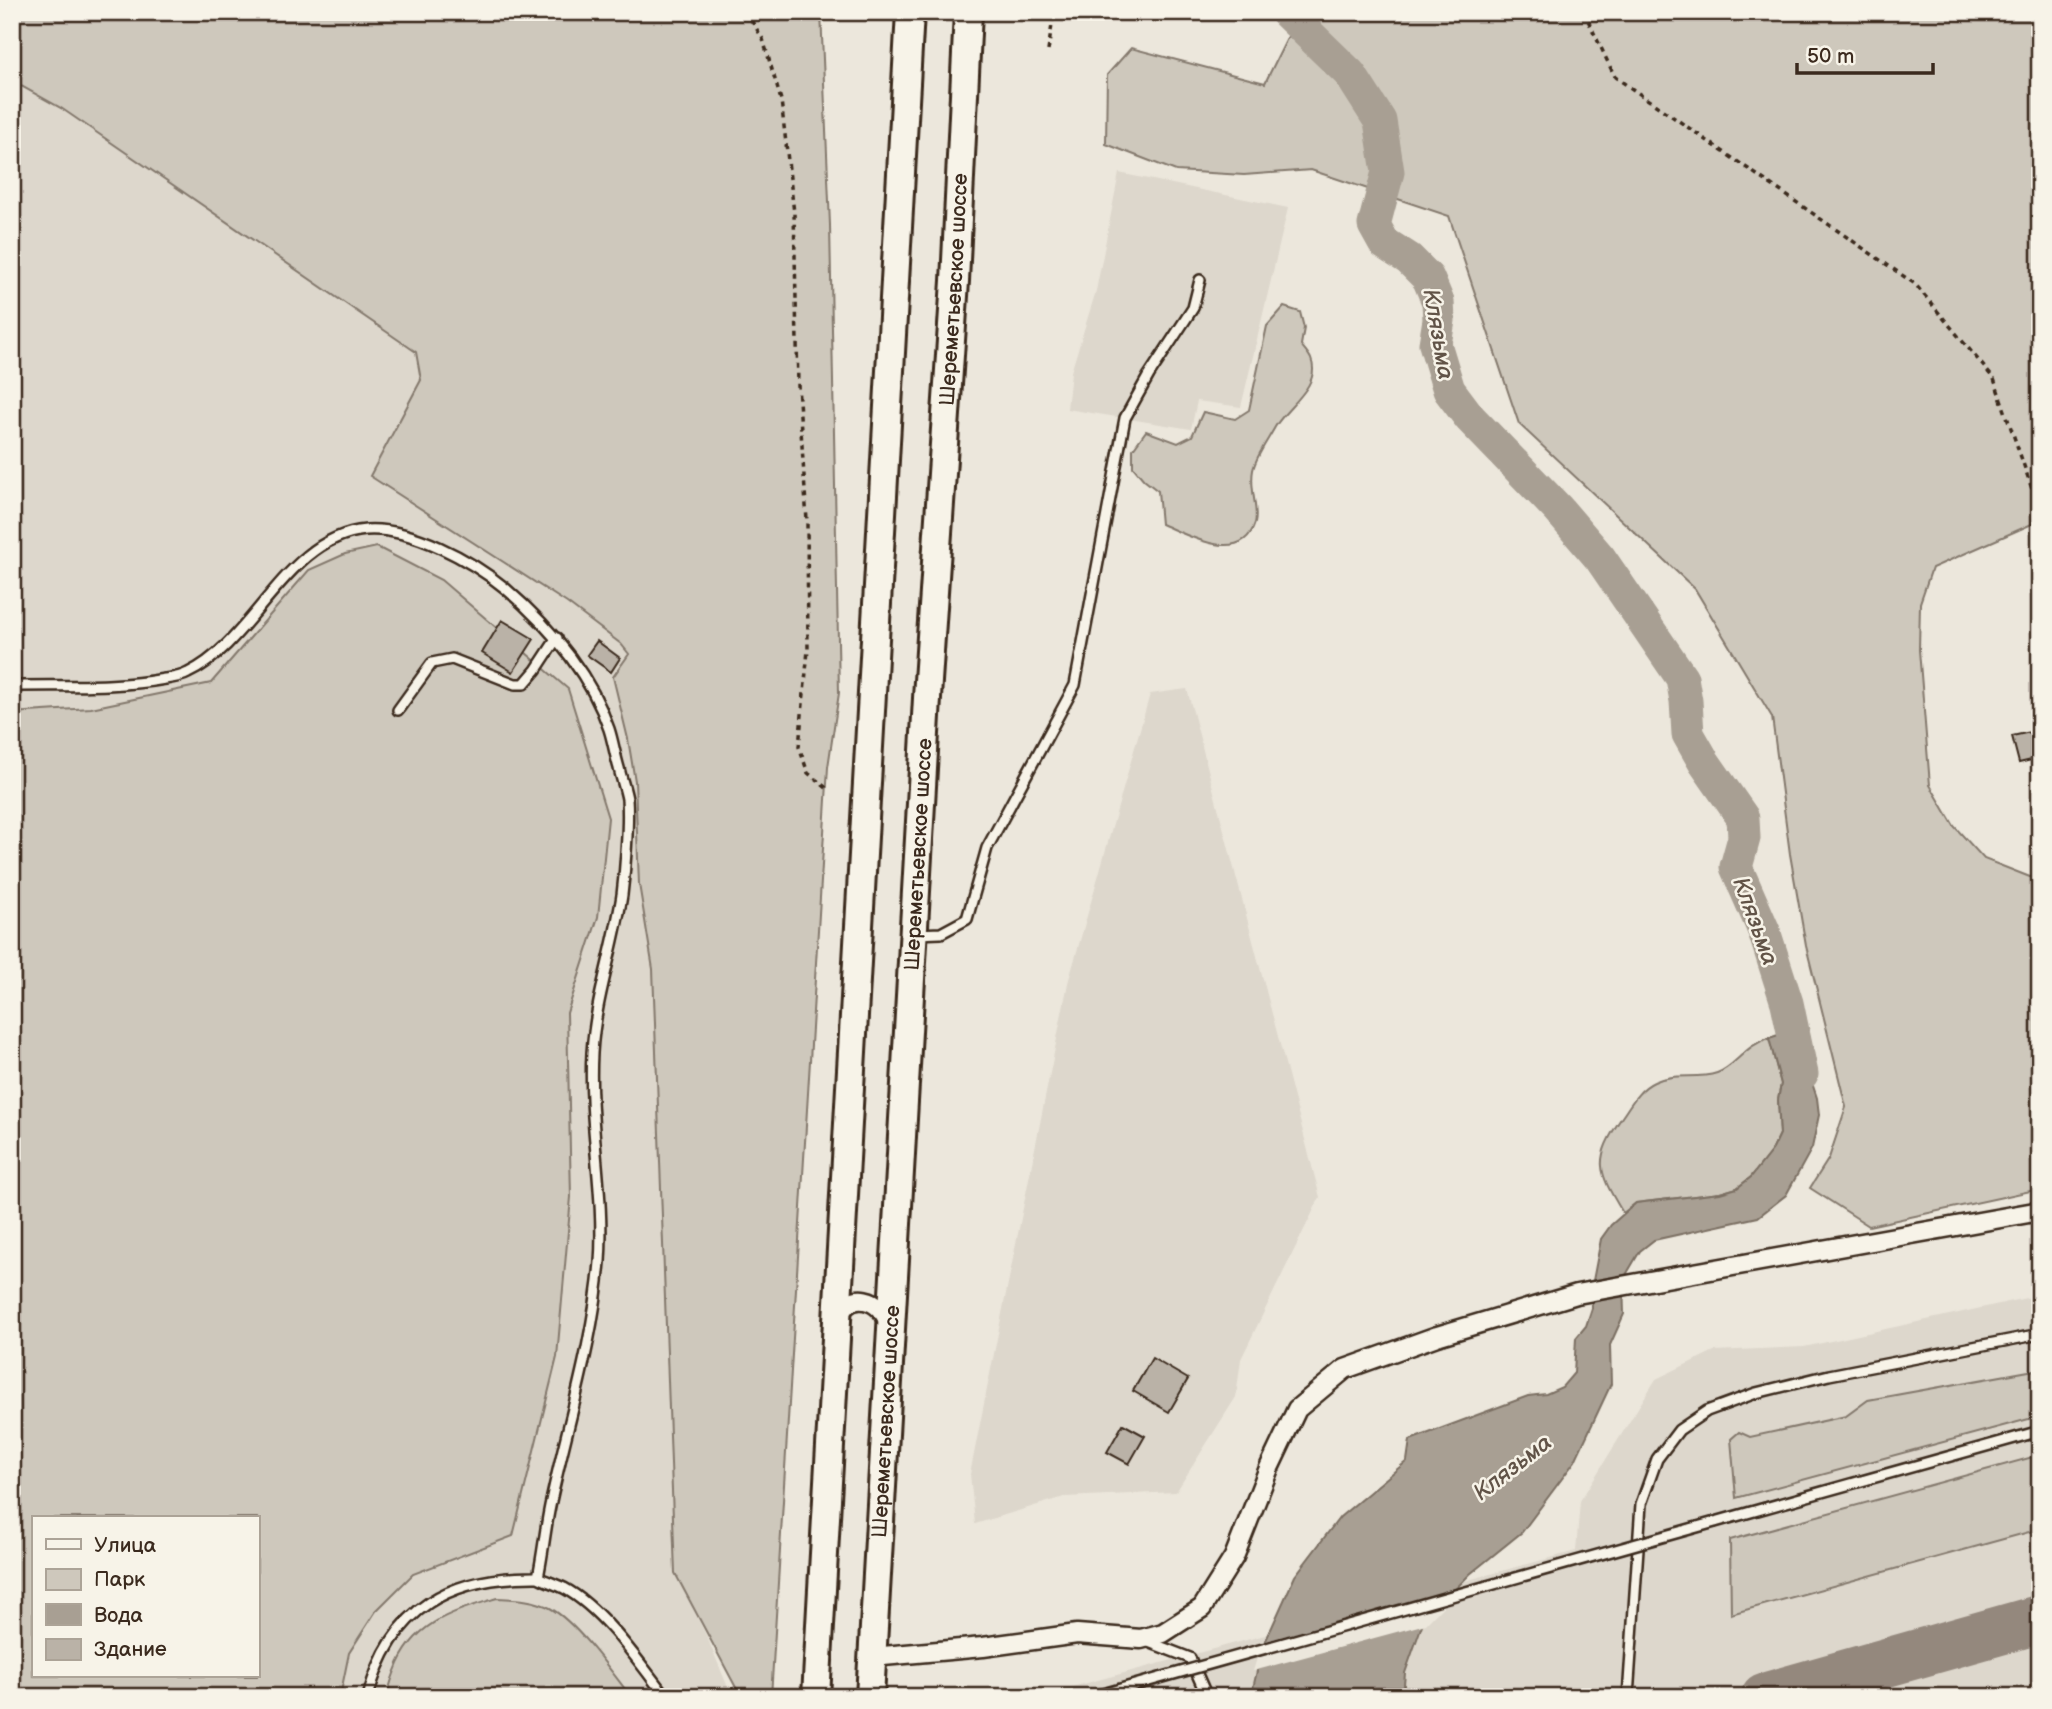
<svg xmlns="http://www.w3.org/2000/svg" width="2052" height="1709" font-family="'Balsamiq Sans',sans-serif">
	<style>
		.built { fill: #ddd7cc; fill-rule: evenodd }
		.green { fill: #cec8bc; stroke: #84796d; stroke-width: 2; fill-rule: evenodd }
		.water { fill: #a89f93; stroke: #7c7064; stroke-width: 2 }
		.pier { fill: #ece7dc }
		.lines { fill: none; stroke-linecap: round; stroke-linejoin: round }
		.river { stroke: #a89f93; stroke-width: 33 }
		.taxiway { stroke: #94887d; stroke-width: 49 }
		.building { fill: #bab2a7; stroke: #3b2a1e; stroke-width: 2 }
		.service-casing { stroke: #3b2a1e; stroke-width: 14 }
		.minor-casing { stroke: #3b2a1e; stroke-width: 23 }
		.primary-casing { stroke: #3b2a1e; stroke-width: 32 }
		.path { stroke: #3b2a1e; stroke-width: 3.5; stroke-dasharray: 5 5; stroke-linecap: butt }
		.service { stroke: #f7f3e8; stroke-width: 9 }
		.minor { stroke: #f7f3e8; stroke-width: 18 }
		.primary { stroke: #f7f3e8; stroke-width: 26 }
		.service-bridge-casing { stroke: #3b2a1e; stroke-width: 14; stroke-linecap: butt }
		.service-bridge { stroke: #f7f3e8; stroke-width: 9 }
		.labels { text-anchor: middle; stroke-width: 5; stroke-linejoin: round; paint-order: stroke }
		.street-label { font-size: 21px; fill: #3b2a1e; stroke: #f7f3e8 }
		.water-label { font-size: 23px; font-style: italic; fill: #615347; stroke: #f7f3e8 }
	</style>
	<rect width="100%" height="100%" fill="#ece7dc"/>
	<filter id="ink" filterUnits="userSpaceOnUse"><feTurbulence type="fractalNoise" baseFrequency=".0143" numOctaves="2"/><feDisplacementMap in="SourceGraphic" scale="14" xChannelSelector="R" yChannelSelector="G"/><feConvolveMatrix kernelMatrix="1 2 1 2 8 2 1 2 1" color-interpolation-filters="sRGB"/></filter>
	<g filter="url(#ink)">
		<path class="built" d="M12,81L61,108L416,352L421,380L370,476L567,603L621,644L629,655L628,739L635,781L639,884L653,969L675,1573L707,1637L732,1697H12ZM33,1518H257V1676H33Z
			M1119,173L1288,208L1241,407L1197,401L1191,429L1067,409L1071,372L1096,291Z
			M1187,689L1320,1197L1241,1359L1236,1397L1176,1492L1064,1497L975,1524L970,1474L1068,983L1150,694Z
			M2040,1295V1697H1035L1576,1551L1580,1501L1656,1379L1714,1351L1804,1347Z"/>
		<path class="green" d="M12,12H821L830,225L839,693L828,767L771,1697H741L675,1573L653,969L639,884L635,781L628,739L613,677L629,654L621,644L567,603L370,476L421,380L416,352L61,108L12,81Z
			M1300,12H2040V466L2032,524L1932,568L1920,603L1919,650L1930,785L1954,826L1984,859L2030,877L2040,870V1189L1869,1226L1810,1188L1829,1158L1846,1107L1806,946L1790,854L1772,717L1695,589L1519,424L1449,216L1311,170L1244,175L1176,171L1106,144L1107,75L1131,48L1265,83Z
			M1284,307L1300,312L1304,328L1301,345C1304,349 1309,354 1311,359C1322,386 1286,407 1275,427C1268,440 1256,456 1253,470C1249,489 1259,509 1255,523C1242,566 1187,535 1161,524L1158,491L1144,480L1133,467V449L1146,431L1178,443L1192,436L1203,412L1235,419L1249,410L1267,326Z
			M377,547L441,580L568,689L608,818L598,917L567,1013L571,1197L557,1357L513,1536L413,1574L376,1611L349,1653L340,1697H12V713L91,708L211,683L309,570L345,554ZM33,1518H257V1676H33Z
			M1769,1038L1781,1084L1778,1100L1780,1134L1773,1149L1751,1177L1737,1188L1720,1193L1636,1203L1623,1213C1597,1170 1593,1160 1622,1117C1631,1104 1639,1089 1654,1082C1674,1072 1696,1080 1717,1073C1735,1067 1745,1045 1769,1038Z
			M2040,1369V1416L1736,1498L1731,1439L1739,1432L1750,1437L1846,1416L1868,1400Z
			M2040,1455V1529L1731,1614L1730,1540Z
			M497,1598C515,1599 533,1599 550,1608C576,1622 612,1672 631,1697H388C388,1688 392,1679 395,1671C413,1622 452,1612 497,1598Z"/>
		<path class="water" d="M1803,1027L1807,1048L1806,1065L1817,1098L1819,1115L1812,1148L1786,1195L1758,1217L1654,1240L1640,1251L1623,1280L1624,1314L1610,1345L1611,1384L1575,1461L1522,1532L1470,1574L1423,1622L1405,1673L1403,1697H1251L1262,1649L1295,1576L1340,1517L1407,1461L1410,1440L1528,1396L1546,1394L1562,1387L1574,1373L1576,1338L1586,1326L1592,1308L1591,1291L1601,1239L1611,1225L1636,1203L1720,1193L1737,1188L1751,1177L1773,1149L1780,1134L1778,1100L1781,1084L1769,1038Z"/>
		<path class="pier" d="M1462,1587L1426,1624L1253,1671L1262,1642Z"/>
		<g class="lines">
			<path class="river" d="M1286,12L1350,74L1380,121L1388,172L1374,225L1384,243L1409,259L1428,278L1438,302L1439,320L1435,344L1449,390L1470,418L1558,509L1600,558L1682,678L1686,701L1688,734L1704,762L1743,818L1744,838L1736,867L1764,931L1787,1003L1802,1074"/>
			<path class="taxiway" d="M1765,1697L2040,1619"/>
		</g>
		<path class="building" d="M502,620L534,639L513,672L482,653Z
			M597,641L620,658L611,672L587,655Z
			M2040,730V758L2019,763L2012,736Z
			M1152,1358L1188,1379L1169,1412L1133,1391Z
			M1123,1424L1145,1436L1129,1464L1107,1452Z"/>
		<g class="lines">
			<defs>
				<path id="service" d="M12,686C63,685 115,688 165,679C172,678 181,677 188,673C255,641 286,537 366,530C411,527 471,560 505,588C548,625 590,673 609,729C613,741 615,755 619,768C621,778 625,788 627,799C629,824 625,870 622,895C614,948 595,1000 592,1053C588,1123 605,1192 600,1262C593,1345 567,1425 550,1506C545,1530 543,1554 538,1577C450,1576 391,1607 368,1697
					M398,710L432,663L452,659L515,684H524L536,670L557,638
					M916,934L941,933L967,919L987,848L1075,685L1125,418L1149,375L1193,308L1200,280
					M1715,1522L2040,1431
					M538,1577C546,1581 555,1584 564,1588C603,1609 639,1662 666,1697
					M1146,1641L1190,1658L1204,1690L1203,1697
					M1628,1697L1641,1504L1657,1459L1679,1430L1707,1411L1756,1393L1829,1375L2040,1334"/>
				<path id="minor" d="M837,1320C848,1288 883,1297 890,1327
					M872,1657L983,1647L1077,1634L1141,1639L1163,1633L1202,1608L1234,1557L1269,1468L1297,1409L1345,1369L1437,1336L1577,1294L2040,1211"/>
				<g id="primary">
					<path d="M816,1697L910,12"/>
					<path id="s1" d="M870,1697L928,681L955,281L968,12"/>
				</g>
			</defs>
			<use href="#service" class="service-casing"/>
			<use href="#minor" class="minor-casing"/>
			<use href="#primary" class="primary-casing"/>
			<path class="path" d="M746,12L763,39L781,100L794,213L798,385L807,521L808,650L799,747L808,773L829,790
				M1584,12L1615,77L1915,284L1994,379L2040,512
				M1048,51L1054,12"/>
			<use href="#service" class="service"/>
			<use href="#minor" class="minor"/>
			<use href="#primary" class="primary"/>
			<defs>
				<path id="service-bridge" d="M1092,1697L1715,1522"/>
			</defs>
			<use href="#service-bridge" class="service-bridge-casing"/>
			<use href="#service-bridge" class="service-bridge"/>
		</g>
	</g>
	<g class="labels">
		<g class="street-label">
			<text dy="7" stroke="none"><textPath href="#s1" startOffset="1410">Шереметьевское шоссе</textPath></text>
			<text dy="7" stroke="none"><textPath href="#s1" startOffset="844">Шереметьевское шоссе</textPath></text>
			<text dy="7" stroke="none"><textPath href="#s1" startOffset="276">Шереметьевское шоссе</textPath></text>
		</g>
		<g class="water-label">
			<text transform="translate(1439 334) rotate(80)" y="8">Клязьма</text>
			<text transform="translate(1756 921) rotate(70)" y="8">Клязьма</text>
			<text transform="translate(1512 1467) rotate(-38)" y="8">Клязьма</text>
		</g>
	</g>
	<rect width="2052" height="1709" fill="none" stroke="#f7f3e8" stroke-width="42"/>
	<rect x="21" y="21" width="2010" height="1667" fill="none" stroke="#3b2a1e" stroke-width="2.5" filter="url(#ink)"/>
	<rect x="32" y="1516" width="228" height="161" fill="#f7f3e8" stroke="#aca397" stroke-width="2"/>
	<rect x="46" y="1539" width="35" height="10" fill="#f7f3e8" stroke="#aca397" stroke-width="2"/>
	<text x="94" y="1552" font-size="21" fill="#3b2a1e">Улица</text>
	<rect x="46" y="1569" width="35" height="21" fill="#cec8bc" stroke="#aca397" stroke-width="2"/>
	<text x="94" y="1586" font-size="21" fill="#3b2a1e">Парк</text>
	<rect x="46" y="1604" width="35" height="21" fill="#a89f93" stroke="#aca397" stroke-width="2"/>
	<text x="94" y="1622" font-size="21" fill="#3b2a1e">Вода</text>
	<rect x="46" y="1639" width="35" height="21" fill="#bab2a7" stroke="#aca397" stroke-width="2"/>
	<text x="94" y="1656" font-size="21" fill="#3b2a1e">Здание</text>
	<path d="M1797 63v10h136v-10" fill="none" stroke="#3b2a1e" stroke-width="3.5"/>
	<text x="1807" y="63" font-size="21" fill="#3b2a1e" stroke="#f7f3e8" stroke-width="5" paint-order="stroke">50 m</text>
</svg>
